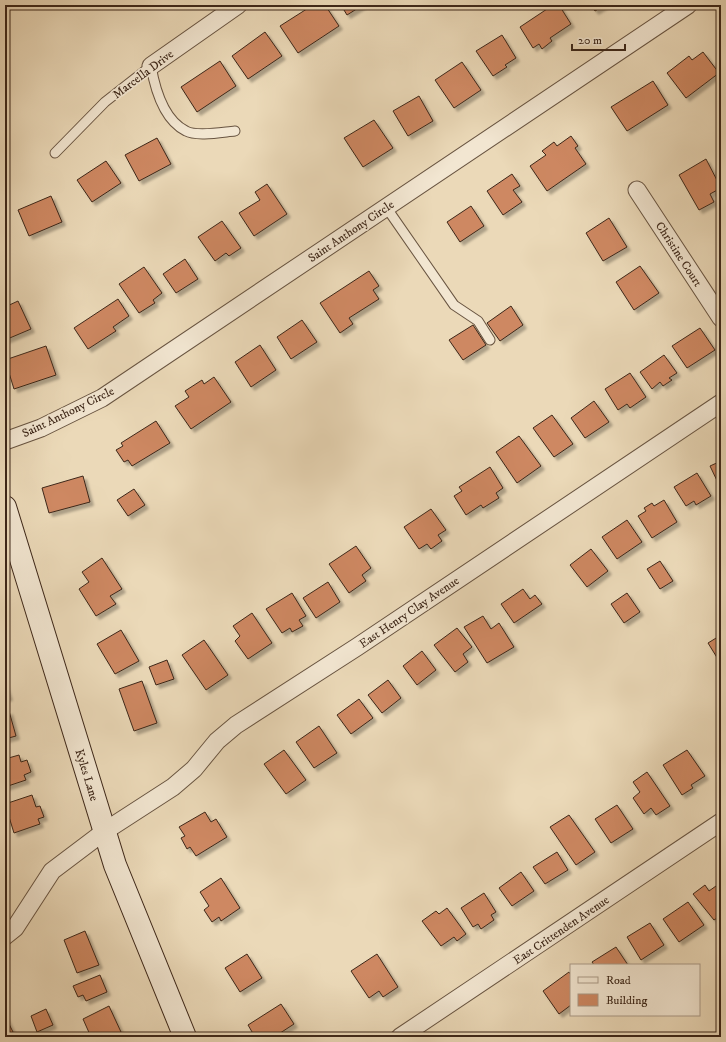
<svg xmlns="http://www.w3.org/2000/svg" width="726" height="1042" font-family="'IM FELL DW Pica',serif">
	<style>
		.building { fill: #ce8862; stroke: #3d2719; filter: url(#shadow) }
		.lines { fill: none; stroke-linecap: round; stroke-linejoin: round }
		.service-casing { stroke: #685441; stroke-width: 11 }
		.minor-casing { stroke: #685441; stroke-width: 19 }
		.secondary-casing { stroke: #3d2719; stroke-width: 24 }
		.service { stroke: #f2e6d1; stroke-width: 9 }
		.minor { stroke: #f2e6d1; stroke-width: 17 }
		.secondary { stroke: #f2e6d1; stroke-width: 22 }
		.labels { text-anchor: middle; stroke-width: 3.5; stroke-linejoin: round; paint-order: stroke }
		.street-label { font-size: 12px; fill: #3d2719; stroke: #f2e6d1 }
	</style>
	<defs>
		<filter id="shadow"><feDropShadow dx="3.5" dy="3.5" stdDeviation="1" flood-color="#0004"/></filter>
	</defs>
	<rect width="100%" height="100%" fill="#ebd9b8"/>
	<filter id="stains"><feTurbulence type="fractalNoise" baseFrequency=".005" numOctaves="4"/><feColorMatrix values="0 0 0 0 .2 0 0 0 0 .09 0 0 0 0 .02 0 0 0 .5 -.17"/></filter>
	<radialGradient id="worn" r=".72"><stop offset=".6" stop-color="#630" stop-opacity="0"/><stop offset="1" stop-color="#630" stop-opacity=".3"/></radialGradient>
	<path class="building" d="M313,5H325L339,26L298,53L280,26Z
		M341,5H363L347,15Z
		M553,5H559L571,24L550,38L552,41L542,49L539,44L533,48L520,27Z
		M591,5H605L595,11Z
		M265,32L282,56L248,79L232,56Z
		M502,35L516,58L505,65L507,67L493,76L476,51Z
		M703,52L719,73L686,98L667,73L689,56L692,60Z
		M220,61L236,86L197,112L181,87Z
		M462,62L481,90L454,108L435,80Z
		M653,81L668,105L627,131L611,107Z
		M419,96L433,121L408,136L393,111Z
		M374,120L393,148L363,167L344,138Z
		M571,136L578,146L575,148L586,164L547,191L530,166L546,155L542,151L554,142L557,146Z
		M157,138L171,164L139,181L125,155Z
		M706,159L721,188L710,194L714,202L699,210L679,175Z
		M106,161L121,183L92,202L77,180Z
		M512,174L520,186L513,190L522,202L503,215L487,191Z
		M267,184L287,214L254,236L239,213L260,200L255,192Z
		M51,196L62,222L29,236L18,210Z
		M471,206L484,226L460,242L447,222Z
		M609,218L627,247L603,261L586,233Z
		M222,221L241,248L229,256L226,253L215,261L198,237Z
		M185,259L198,279L176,293L163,274Z
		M640,266L659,293L634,310L616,282Z
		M144,267L162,293L153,300L155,303L139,313L119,284Z
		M369,271L379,286L373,290L379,299L349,318L353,324L340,333L320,303Z
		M118,299L129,316L113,327L116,331L88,349L74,328Z
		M18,301L31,329L5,340V307Z
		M511,306L523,325L500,341L487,323Z
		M302,320L317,342L291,359L277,337Z
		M473,325L486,345L463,360L449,340Z
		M700,328L715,350L687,368L672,346Z
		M260,345L276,370L251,387L235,362Z
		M46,346L56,375L14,389L5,360Z
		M664,355L677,373L669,378L672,380L663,386L660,382L652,389L640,372Z
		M630,373L646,397L630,408L627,404L618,410L605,389Z
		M214,377L231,402L191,429L175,406L189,397L185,391L202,380L204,384Z
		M594,401L609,422L585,438L571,418Z
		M552,415L573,444L554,457L533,428Z
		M156,421L170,443L132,466L128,460L124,462L116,450L123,446L121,443Z
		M519,436L541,466L517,483L496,452Z
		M721,461V489L710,466Z
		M490,467L503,488L496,493L499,498L483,508L481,505L466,515L454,496L462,491L459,487Z
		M697,473L711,496L696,505L694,501L686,506L674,487Z
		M83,476L90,502L49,513L42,488Z
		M134,489L145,505L128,516L117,500Z
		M664,500L677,522L652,538L638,516L646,511L644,508L652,503L654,506Z
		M431,509L446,530L438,535L442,541L431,549L427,544L419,549L404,527Z
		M627,520L642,542L617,559L602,537Z
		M356,546L371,568L362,575L366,581L349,593L329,564Z
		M591,549L608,571L587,587L570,565Z
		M102,558L122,589L110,596L116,604L96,616L79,589L89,582L82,572Z
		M660,561L673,581L660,589L647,569Z
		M328,582L340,602L316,618L303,598Z
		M523,589L530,599L535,595L542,604L514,623L501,604Z
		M292,593L306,616L299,620L303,626L292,632L290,628L282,633L266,609Z
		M627,593L640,612L624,623L611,604Z
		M252,613L272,643L248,659L235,641L240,636L233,626Z
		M483,616L491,629L499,623L514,647L487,663L464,627Z
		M457,628L472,647L463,654L468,662L455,672L434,645Z
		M121,630L139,661L115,674L97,644Z
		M721,635V664L708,643Z
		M204,640L228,675L206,690L182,655Z
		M422,651L436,670L417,685L403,666Z
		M167,660L174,679L156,685L149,667Z
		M388,680L401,698L382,713L368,695Z
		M142,681L157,723L134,731L119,689Z
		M5,685L9,697L5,698Z
		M359,699L373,718L351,734L337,715Z
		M9,711L16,736L5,739V713Z
		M319,726L337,753L314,768L296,742Z
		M284,750L306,780L286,794L264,764Z
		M687,750L705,776L691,785L693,788L682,795L663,765Z
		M19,755L21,762L27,760L31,772L24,775L26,780L5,787V759Z
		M647,772L670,806L656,815L651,808L644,814L633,798L640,792L633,782Z
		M32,795L36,807L40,806L44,817L38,819L40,824L14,833L5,804Z
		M617,805L633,829L611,843L595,819Z
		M205,812L211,822L216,819L227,837L196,856L190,847L187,849L181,838L185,836L179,827Z
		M569,815L595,852L576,865L550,827Z
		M557,852L568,870L545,884L533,867Z
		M521,872L534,891L512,906L499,888Z
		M221,878L240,908L221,921L219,917L212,922L204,910L209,906L200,892Z
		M705,885L709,891L716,886L721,892V923L717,918L714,920L693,894Z
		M484,893L496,912L491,915L494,920L481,929L478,924L473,927L461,908Z
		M688,902L704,925L679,942L663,919Z
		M447,908L466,934L457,941L454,937L441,946L422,921L436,911L439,914Z
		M650,923L664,945L641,960L627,937Z
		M85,931L99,965L77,973L64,940Z
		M616,947L628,965H594L592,962Z
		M247,954L262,978L240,992L225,968Z
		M377,954L398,987L383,997L379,991L369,998L351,971Z
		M569,972L571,975V1005L559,1014L543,991Z
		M100,975L107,992L86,1001L83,995L78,997L73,986Z
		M281,1004L294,1024L274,1037H255L248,1025Z
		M109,1006L121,1032L110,1037H91L83,1019Z
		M46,1009L53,1025L37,1032L31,1016Z
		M5,1016L13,1032L5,1037Z"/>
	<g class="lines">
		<defs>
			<path id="service" d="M55,153L105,102L151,66C155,89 164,120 186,131C197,137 223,132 235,131
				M386,207L454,305L478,321L490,340"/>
			<path id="minor" d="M151,66L238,5
				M637,190L721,318
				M5,441L41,428L102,398L688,5
				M5,936L15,928L52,871L105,831L173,787L194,769L217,741L236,725L357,647L721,403
				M400,1037L721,822"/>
			<path id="secondary" d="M5,507L115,865L185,1037"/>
		</defs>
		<use href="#service" class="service-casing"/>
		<use href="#minor" class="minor-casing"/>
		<use href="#secondary" class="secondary-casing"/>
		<use href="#service" class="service"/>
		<use href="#minor" class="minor"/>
		<use href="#secondary" class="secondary"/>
	</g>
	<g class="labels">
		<g class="street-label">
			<text transform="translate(143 74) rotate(-37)" y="4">Marcella Drive</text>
			<text transform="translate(351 231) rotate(-34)" y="4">Saint Anthony Circle</text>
			<text transform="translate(679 254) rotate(57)" y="4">Christine Court</text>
			<text transform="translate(68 412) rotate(-26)" y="4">Saint Anthony Circle</text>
			<text transform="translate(409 612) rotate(-34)" y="4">East Henry Clay Avenue</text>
			<text transform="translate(87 775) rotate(73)" y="4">Kyles Lane</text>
			<text transform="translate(561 930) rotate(-34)" y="4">East Crittenden Avenue</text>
		</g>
	</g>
	<rect width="726" height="1042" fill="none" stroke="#ebd9b8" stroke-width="20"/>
	<rect x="6" y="6" width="714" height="1030" fill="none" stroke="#3d2719" stroke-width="2"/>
	<rect x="10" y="10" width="706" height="1022" fill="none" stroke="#3d2719"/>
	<rect x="570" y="964" width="130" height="52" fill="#f2e6d1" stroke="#aa9a87"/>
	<rect x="578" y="977" width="20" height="6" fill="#f2e6d1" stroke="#aa9a87"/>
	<text x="606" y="984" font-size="12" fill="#3d2719">Road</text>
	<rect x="578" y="994" width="20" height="12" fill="#ce8862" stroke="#aa9a87"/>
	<text x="606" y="1004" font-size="12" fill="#3d2719">Building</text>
	<path d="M572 44v6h53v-6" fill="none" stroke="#3d2719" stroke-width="2"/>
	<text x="578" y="44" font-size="12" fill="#3d2719" stroke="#f2e6d1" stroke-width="3" paint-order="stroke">20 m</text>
	<rect width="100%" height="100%" filter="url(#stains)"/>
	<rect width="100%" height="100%" fill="url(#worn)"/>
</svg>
